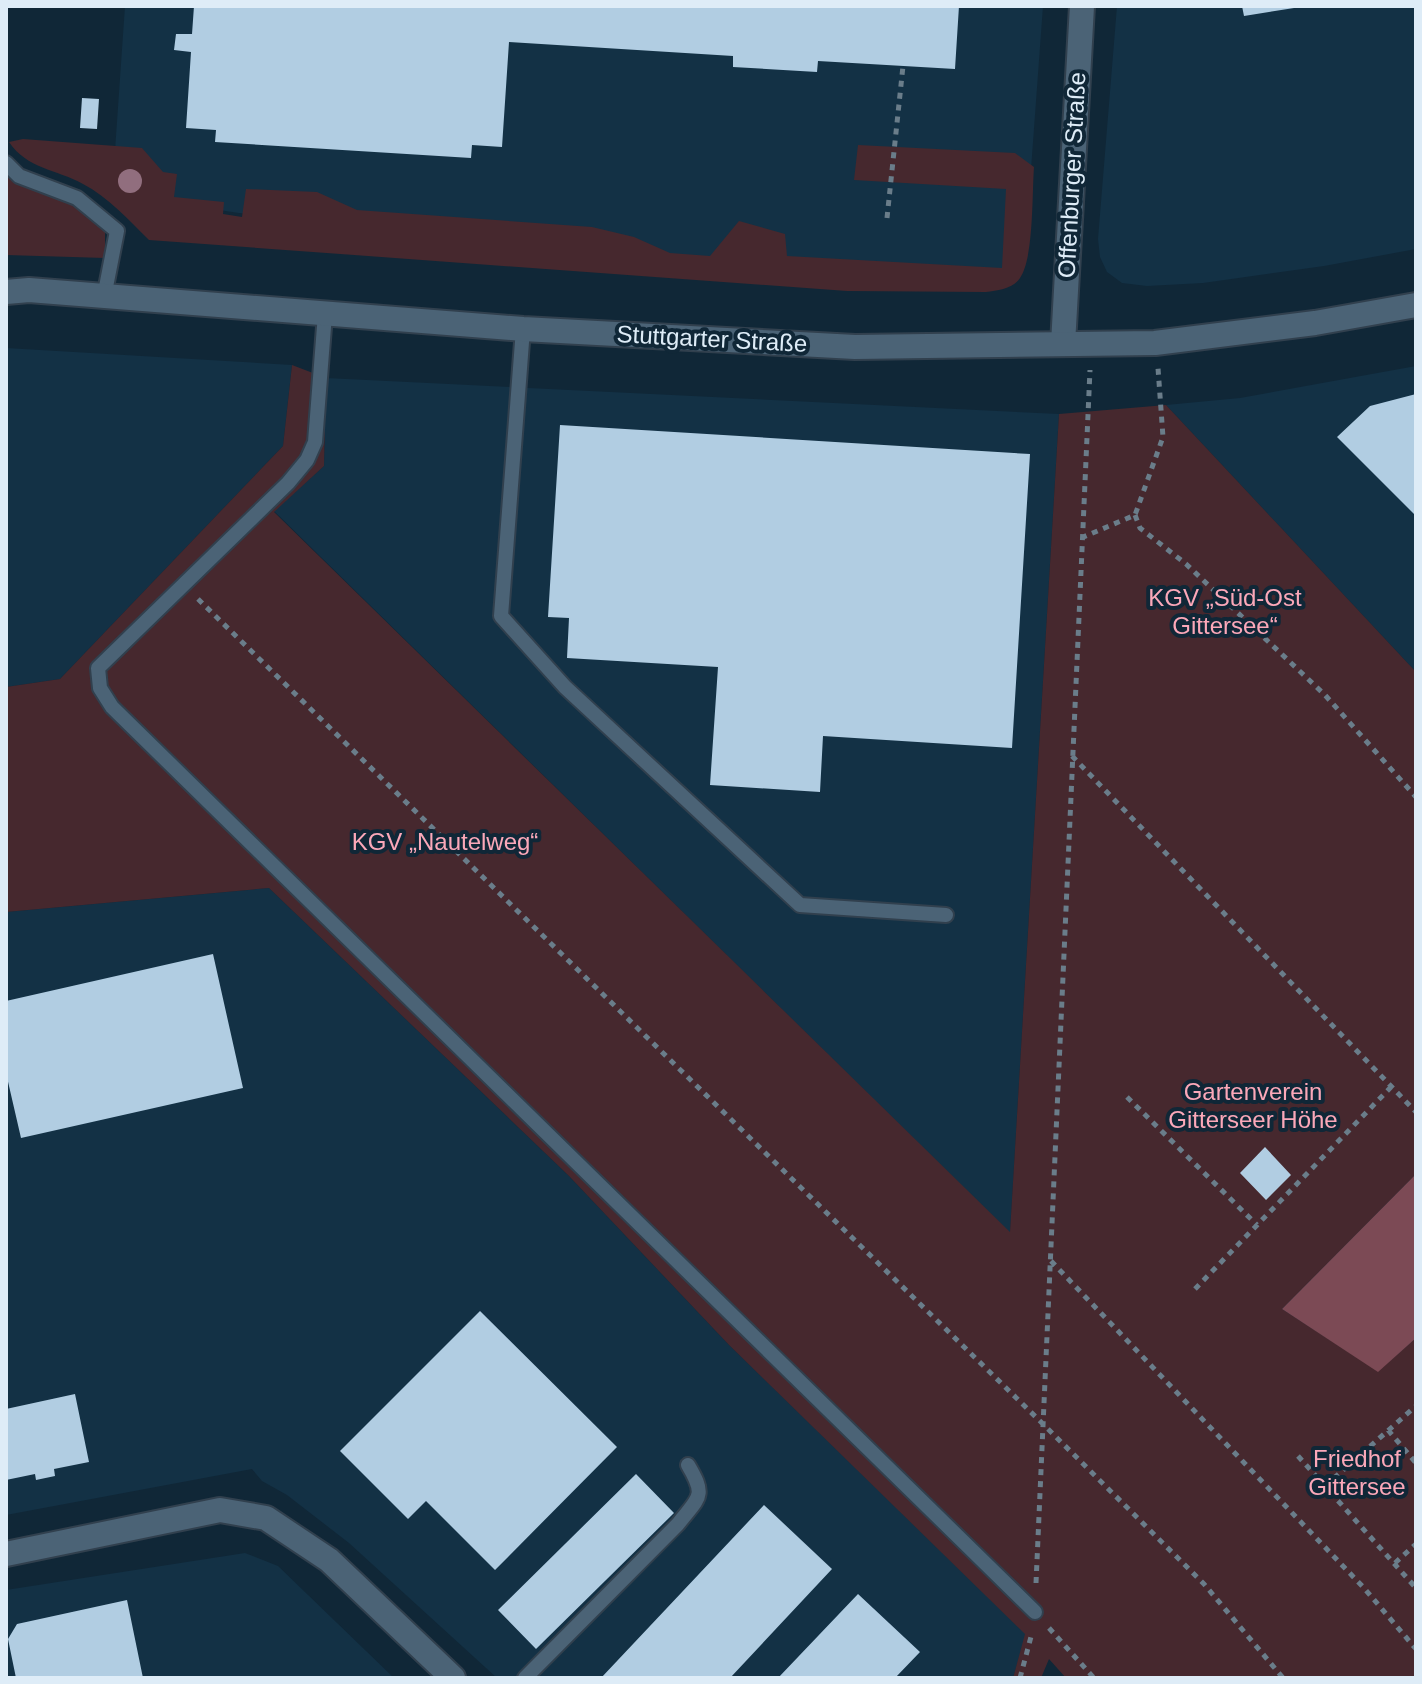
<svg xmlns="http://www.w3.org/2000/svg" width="1422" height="1684" font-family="Arial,sans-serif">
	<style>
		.built { fill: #133145 }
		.green { fill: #46282e }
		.forest { fill: #7c4a55 }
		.building { fill: #b1cde2 }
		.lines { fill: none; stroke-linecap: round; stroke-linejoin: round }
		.lane-casing { stroke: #31404e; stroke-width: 18 }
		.street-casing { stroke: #31404e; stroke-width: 28 }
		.secondary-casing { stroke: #31404e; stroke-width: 28 }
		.path { stroke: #6a7d8a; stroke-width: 5; stroke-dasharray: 6 6; stroke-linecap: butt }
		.lane { stroke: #4b6376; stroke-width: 14 }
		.street { stroke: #4b6376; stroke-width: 24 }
		.secondary { stroke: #4b6376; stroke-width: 24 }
		.tree { fill: #916e7e }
		.labels { text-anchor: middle; stroke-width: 8; stroke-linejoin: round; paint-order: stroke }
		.street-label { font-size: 24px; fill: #deecf7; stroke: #102737 }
		.park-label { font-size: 24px; fill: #fba8b9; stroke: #102737 }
	</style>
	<rect width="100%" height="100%" fill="#102737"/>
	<path class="built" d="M125,6H1043L1025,251L1000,272L826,269L239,213L112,194Z
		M1117,6H1416V249L1324,266L1203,283L1147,286L1122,283L1107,272L1100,257L1098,239Z
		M6,348L292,365L283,446L60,679L6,687Z
		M1416,366V672L1166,405L1240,398Z
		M326,378L1059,414L1010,1233L274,511L324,466Z
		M269,888L569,1176L729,1345L1026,1634L1013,1678H497L349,1543L287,1495L262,1481L252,1469L6,1515V912Z
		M245,1553L278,1566L394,1678H6V1590Z"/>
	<path class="green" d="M23,139L142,148L163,172L177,174L174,197L224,202L223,214L242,217L246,189L317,192L357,210L592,227L634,237L670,253L710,256L739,221L785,234L787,256L1002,268L1006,189L854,180L858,145L1015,153L1034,167C1032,193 1034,258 1020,278C1013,289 998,290 986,292L847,291L149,240C129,220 108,197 83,184C56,169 27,169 9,142Z
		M6,163L77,198L117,231L105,233V258L6,255Z
		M292,365L326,378L324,466L274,512L1010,1232L1059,414L1166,405L1416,672V1174L1282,1309L1378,1371L1416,1338V1678H1066L1049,1659L1041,1678H1013L1025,1634L729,1345L569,1176L269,888L6,912V687L60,679L283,446Z"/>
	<path class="forest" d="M1416,1174V1338L1378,1372L1282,1309Z"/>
	<path class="building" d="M194,6H959L955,69L818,61L817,72L733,67V56L509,42L502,147L472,145L471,158L215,142L216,130L186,128L191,52L174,50L176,34H192Z
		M1242,6H1294V8L1244,16Z
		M82,98L99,99L97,129L80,128Z
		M1416,394V516L1337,437L1370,406Z
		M560,425L1030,454L1012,748L823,736L820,792L710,785L718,667L567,658L569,618L548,617Z
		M213,954L243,1088L21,1138L6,1073V1001Z
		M1265,1147L1291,1175L1266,1200L1240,1173Z
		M480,1311L617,1447L495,1570L426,1501L408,1519L340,1451Z
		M75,1394L89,1462L54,1469L55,1476L36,1480L35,1474L6,1480V1409Z
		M636,1474L674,1513L536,1649L498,1610Z
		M764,1505L832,1569L730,1678H601Z
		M858,1594L920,1652L895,1678H778Z
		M127,1600L143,1678H16L8,1639L17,1624Z"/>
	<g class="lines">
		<defs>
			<path id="lane" d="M6,163L19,176L77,198L117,231L104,297
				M325,314L315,442L307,460L288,483L98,668L100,688L112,707L1035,1612
				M523,329L501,616L565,687L800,905L946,915
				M525,1678L678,1524C699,1497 707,1497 688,1465"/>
			<path id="street" d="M1063,344L1082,6
				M6,1554L220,1510L266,1518L329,1560L453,1678"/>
			<path id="secondary" d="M6,292L29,290L523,329L855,347L1155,343L1315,323L1416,305"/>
		</defs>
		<use href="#lane" class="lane-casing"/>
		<use href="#street" class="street-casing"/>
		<use href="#secondary" class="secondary-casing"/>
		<path class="path" d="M887,218L903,66
			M1135,515L1140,528L1186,564L1325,695L1416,797
			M1081,538L1135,515L1163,437L1158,368
			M198,599L1043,1424L1204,1584L1283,1678
			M1072,756L1416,1112
			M1127,1097L1257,1225
			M1051,1261L1364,1588L1416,1649
			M1195,1289L1391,1087
			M1388,1430L1416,1463
			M1298,1456L1416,1588
			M1325,1486L1416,1406
			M1395,1563L1416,1544
			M1036,1583L1090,370
			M1049,1628L1094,1678
			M1020,1678L1032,1633"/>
		<use href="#lane" class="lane"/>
		<use href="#street" class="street"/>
		<use href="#secondary" class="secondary"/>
	</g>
	<circle class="tree" cx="130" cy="181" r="12"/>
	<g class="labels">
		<g class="street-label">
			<text transform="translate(1072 175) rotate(-87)" y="8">Offenburger Straße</text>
			<text transform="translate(712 339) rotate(3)" y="8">Stuttgarter Straße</text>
		</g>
		<g class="park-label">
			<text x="1225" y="606">KGV „Süd-Ost<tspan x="1225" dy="28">Gittersee“</tspan></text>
			<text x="445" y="850">KGV „Nautelweg“</text>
			<text x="1253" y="1100">Gartenverein<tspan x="1253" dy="28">Gitterseer Höhe</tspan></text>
			<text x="1357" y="1467">Friedhof<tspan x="1357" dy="28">Gittersee</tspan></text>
		</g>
	</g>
	<rect width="1422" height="1684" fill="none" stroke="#deecf7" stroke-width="16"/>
</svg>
